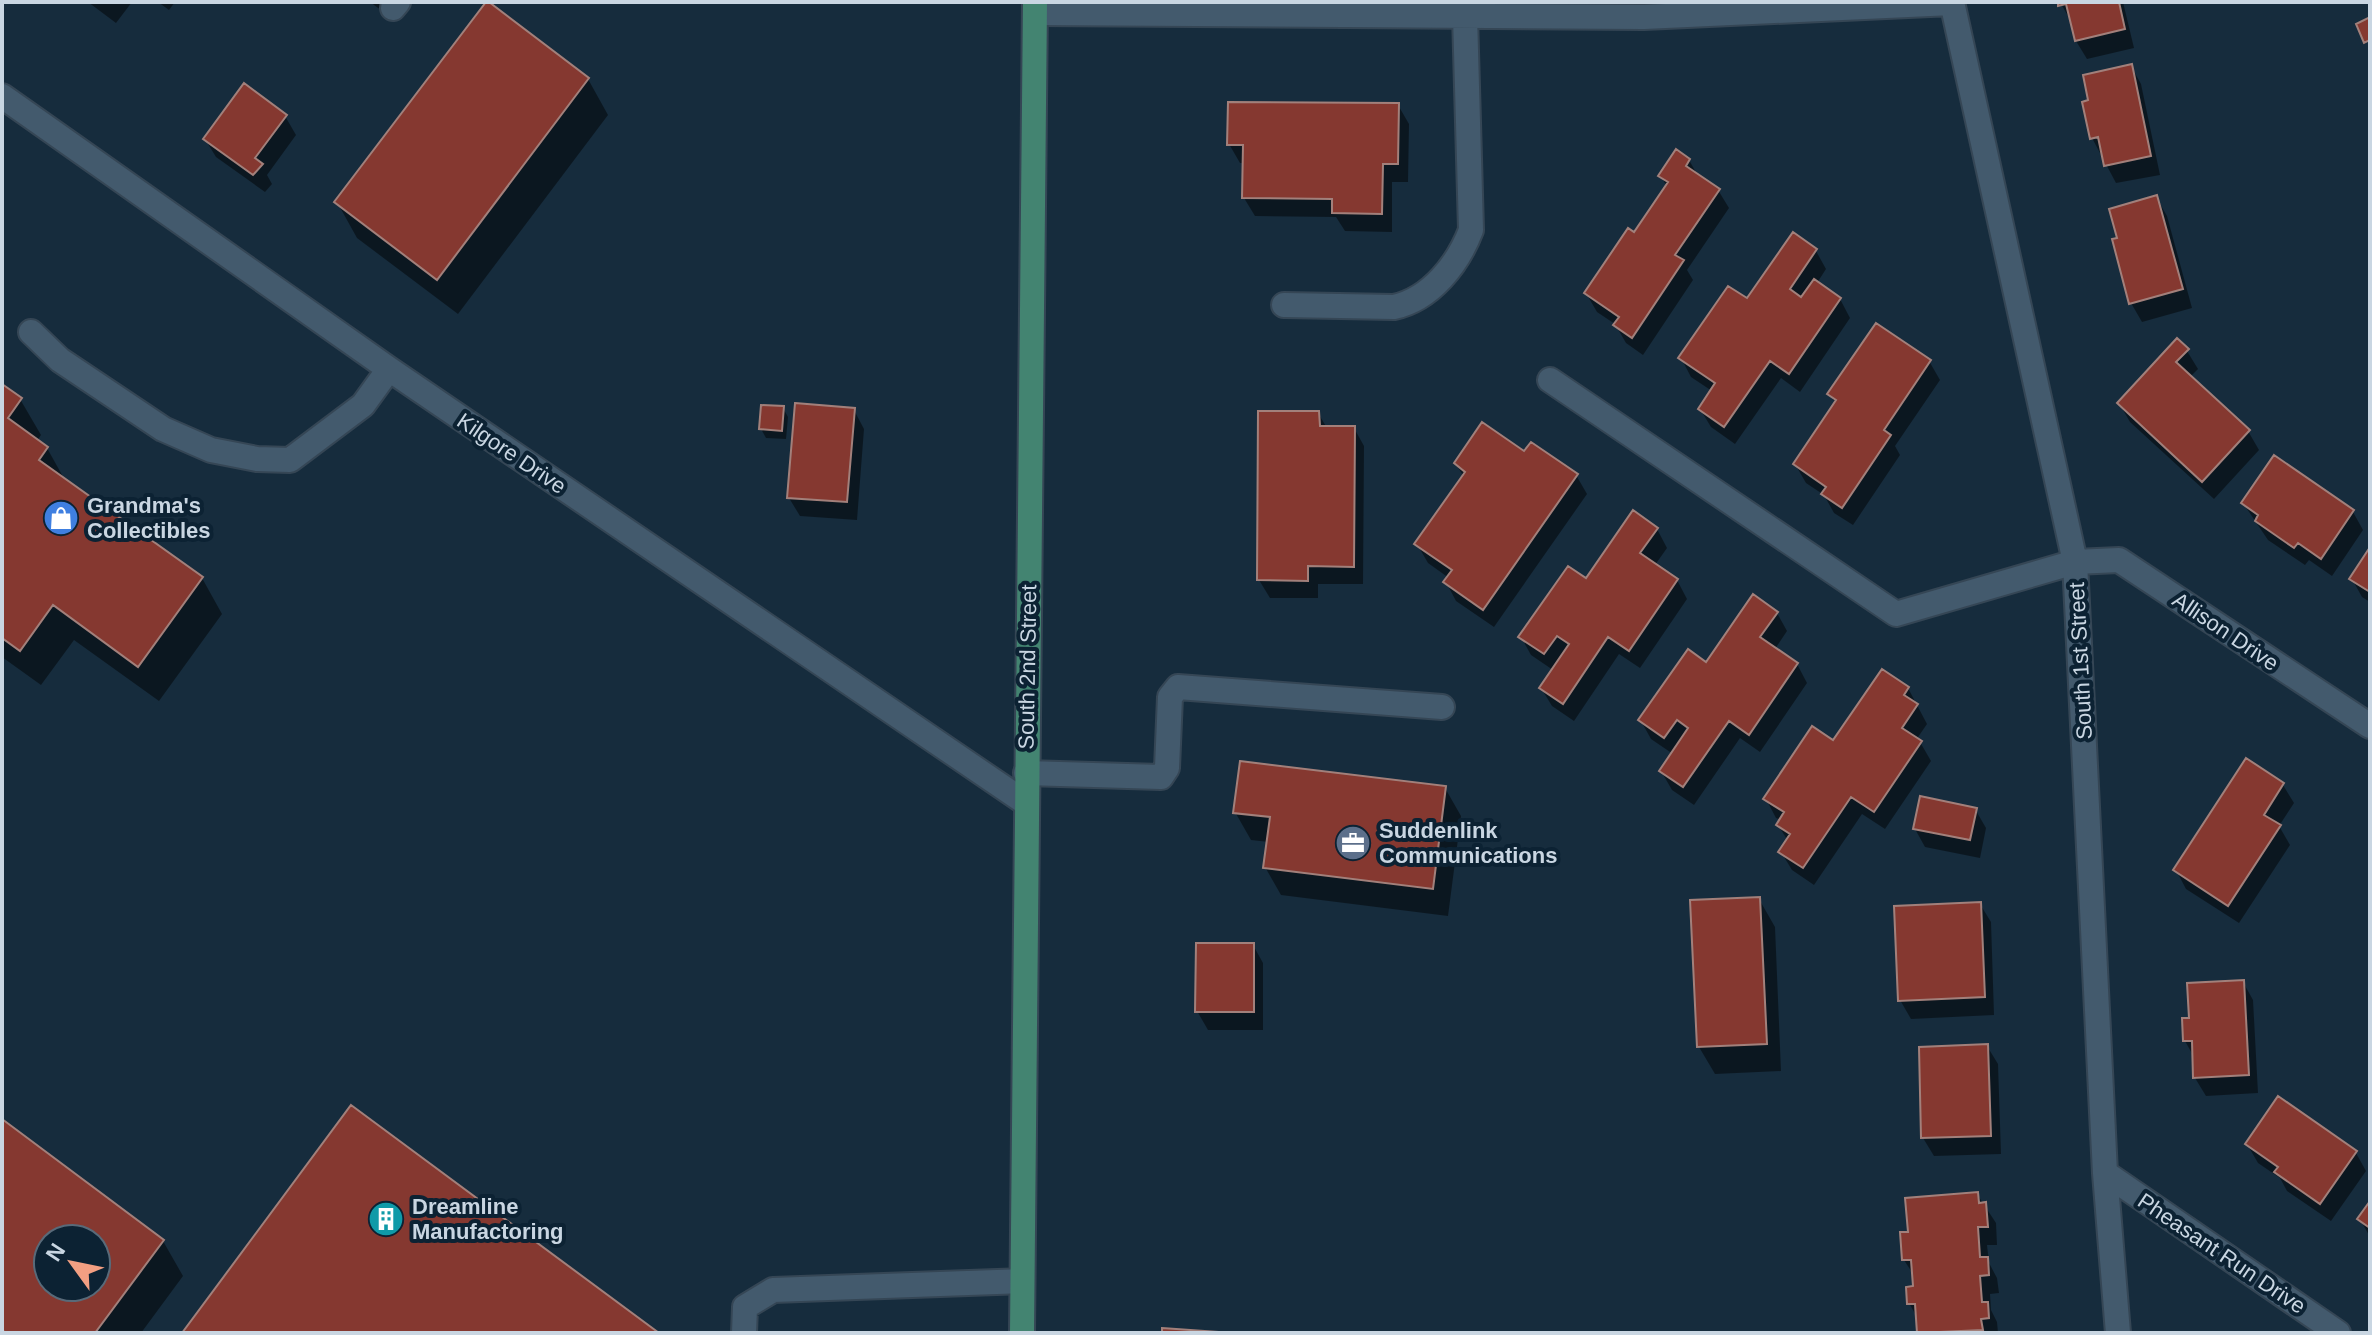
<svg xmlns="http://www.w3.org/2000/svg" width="2372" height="1335" font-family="Arial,sans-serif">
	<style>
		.shadow { fill: #0007; fill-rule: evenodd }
		.building { fill: #853830; stroke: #a2807b; stroke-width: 2; fill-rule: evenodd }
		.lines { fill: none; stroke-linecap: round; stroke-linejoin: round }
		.minor-casing { stroke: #354655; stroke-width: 28 }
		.major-casing { stroke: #354655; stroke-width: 28 }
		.minor { stroke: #435a6d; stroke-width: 24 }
		.major { stroke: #438471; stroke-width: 24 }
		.labels { text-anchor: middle; stroke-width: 8; stroke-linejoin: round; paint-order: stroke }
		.street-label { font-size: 22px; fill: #c9d6e2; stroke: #0c2233 }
		.poi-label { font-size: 22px; font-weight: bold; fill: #c9d6e2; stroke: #0c2233; text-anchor: start }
	</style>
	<rect width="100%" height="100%" fill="#162c3d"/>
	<path class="shadow" d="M88,2H132L116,23Z
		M158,2H175L169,10Z
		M370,2H394L385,13Z
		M2060,2H2123L2134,48L2087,59L2076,41L2072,23Z
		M2131,66L2141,84L2160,175L2116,183L2092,138Z
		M588,79L608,115L458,314L357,238L337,202Z
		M1398,105L1409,124L1408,182H1392V232L1345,231L1336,217L1255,216L1244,198V163H1240L1229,144Z
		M285,116L296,135L267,175L272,184L265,192L216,157L205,139Z
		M1689,160L1698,176L1718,190L1729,208L1687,270L1693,280L1643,355L1626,343L1615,324L1597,312L1586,293L1635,235L1667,187L1661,176Z
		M2156,197L2167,216L2192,308L2142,322L2131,303L2119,239Z
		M1816,251L1826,269L1817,283L1840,299L1850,318L1800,392L1781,378L1735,444L1711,427L1700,409L1712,391L1691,377L1681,358L1747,301Z
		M2187,351L2198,369L2190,377L2248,431L2259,450L2214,499L2130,422L2119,403Z
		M1929,361L1940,380L1895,446L1900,455L1853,525L1834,513L1824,495L1806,483L1795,464L1836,404L1830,394Z
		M2,386L20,399L41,435L37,441L47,448L66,482L202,578L222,614L159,701L74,640L41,685L2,657Z
		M783,408L788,417L786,439L766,438L761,429Z
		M854,410L864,429L857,520L800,516L789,498Z
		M1318,413L1327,428H1354L1364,446L1363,584H1318V598H1270L1259,580Z
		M1525,454L1576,475L1587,494L1494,627L1456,601L1446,582L1449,578L1428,563L1417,544L1464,477L1456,464Z
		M2243,503L2353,512L2363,530L2332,576L2309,560L2305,565L2268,540Z
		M1657,529L1667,548L1655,565L1677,580L1687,599L1640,668L1619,654L1574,721L1552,706L1541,688L1553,670L1531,655L1521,637L1587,581Z
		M2370,551V602L2362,597L2352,579Z
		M1777,613L1787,631L1775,649L1797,664L1807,683L1760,752L1740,738L1694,805L1672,790L1661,771L1673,754L1651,739L1641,721L1707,665Z
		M1908,688L1927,724L1916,740L1920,742L1931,761L1885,829L1862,814L1814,885L1792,870L1781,852L1788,841L1778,825L1781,820L1776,818L1766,799L1833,743Z
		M2246,761L2283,785L2294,803L2279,826L2290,845L2239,923L2186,889L2176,870Z
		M1445,788L1461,816L1448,916L1281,895L1265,867L1269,842L1251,840L1235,812Z
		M1975,809L1986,828L1980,858L1925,847L1915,829Z
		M1759,899L1775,927L1781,1071L1715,1074L1699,1047Z
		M1980,904L1991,922L1994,1015L1911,1019L1900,1000Z
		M1253,945L1263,963V1030H1208L1197,1011Z
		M2243,982L2253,1000L2258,1093L2206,1096L2195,1078L2194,1057L2185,1041L2191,1020Z
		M1987,1046L1998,1064L2001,1154L1934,1156L1923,1138Z
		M2,1121L163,1241L183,1276L141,1333H2ZM48,1239H96V1287H48Z
		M2247,1144L2356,1153L2366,1171L2331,1221L2287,1191L2280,1178L2258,1163Z
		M1977,1194L1996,1223L1997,1245H1987L1989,1263L1997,1278L1999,1293L1990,1294L1991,1310L1997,1322L1998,1333H1919L1918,1319L1909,1303L1915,1288V1277L1904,1260L1910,1234Z
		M2370,1204V1237L2360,1219Z"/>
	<path class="building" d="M486,2H489L589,78L437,280L334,202Z
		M2058,2H2119L2125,29L2075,41L2066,4L2058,6Z
		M2370,17V40L2364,43L2356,24Z
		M2132,64L2151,156L2104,166L2098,137L2090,139L2082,102L2088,100L2083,75Z
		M244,83L287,115L255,158L263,164L253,175L203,139Z
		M1228,102L1399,103L1398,164H1383L1382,214L1332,213V199L1242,198L1243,145H1227Z
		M1676,149L1690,159L1686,166L1720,189L1675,255L1684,260L1632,338L1613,325L1619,317L1584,293L1628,228L1634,232L1668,182L1658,176Z
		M2157,195L2183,289L2129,304L2112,239L2117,238L2109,209Z
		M1793,232L1817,249L1790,289L1801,297L1814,279L1841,298L1789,374L1770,361L1724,427L1698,409L1715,383L1678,358L1728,286L1747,298Z
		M1876,323L1931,360L1884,430L1891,435L1842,508L1821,494L1826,487L1793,464L1836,400L1827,394Z
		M2177,338L2189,349L2176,362L2250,430L2202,482L2117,403Z
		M2,384L22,398L8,418L48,447L39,460L203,577L138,667L53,605L20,651L2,638Z
		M795,403L855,408L847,502L787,498Z
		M761,405L784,406L782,431L759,429Z
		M1258,411H1319L1320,426H1355L1354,567L1308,566V581L1257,580Z
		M1482,422L1524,451L1531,442L1578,474L1483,610L1443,582L1452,570L1414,544L1465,472L1454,463Z
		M2274,455L2354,510L2321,559L2298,543L2294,548L2255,521L2258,515L2241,503Z
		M1633,510L1658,528L1640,553L1678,579L1629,651L1608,637L1563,704L1539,688L1569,644L1557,636L1544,654L1518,637L1568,566L1586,578Z
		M2370,547V592L2349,579Z
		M1753,594L1778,612L1760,637L1798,663L1749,735L1729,721L1683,787L1659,771L1688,728L1677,720L1664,738L1638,720L1688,649L1706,662Z
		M1882,669L1909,687L1904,695L1918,704L1902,728L1922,741L1874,812L1851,797L1803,868L1778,852L1790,834L1776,825L1784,812L1763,799L1812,726L1833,740Z
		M2246,758L2284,783L2264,815L2281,825L2228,906L2173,870Z
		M1240,761L1446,786L1433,889L1263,868L1270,817L1233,813Z
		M1920,796L1977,808L1970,840L1913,829Z
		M1760,897L1767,1044L1697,1047L1690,900Z
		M1981,902L1985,997L1898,1001L1894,906Z
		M1196,943H1254V1012H1195Z
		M2244,980L2249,1075L2193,1078L2192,1041H2183L2182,1018H2189L2187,983Z
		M1988,1044L1991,1136L1921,1138L1919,1047Z
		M2278,1096L2357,1151L2320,1204L2274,1172L2278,1167L2245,1144Z
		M351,1105L659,1333H182Z
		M2,1119L164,1240L95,1333H6L2,1330ZM48,1239H96V1287H48Z
		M1978,1192L1979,1203L1986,1202L1988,1227H1978L1980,1257H1988L1989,1275L1980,1276L1982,1302H1988L1989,1318L1981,1319L1983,1330L1917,1333L1915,1304H1907L1906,1287L1913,1286L1911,1260H1902L1900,1232H1908L1905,1198Z
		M2370,1201V1228L2357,1219Z
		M1162,1328L1233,1333H1162Z"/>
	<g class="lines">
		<defs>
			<path id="minor" d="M1952,2L2075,562L2105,1173L2118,1333
				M393,8L398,2
				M1035,13L1644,17L1952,3
				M2,96L389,369L1026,803
				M1284,305L1394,307C1431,299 1458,264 1471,230L1465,15
				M31,332L60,360L163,429L211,450L257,459L290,460L363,405L389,369
				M1550,380L1896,614L2075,562L2119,560L2370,726
				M1026,773L1161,777L1167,768L1170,697L1178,687L1442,707
				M2105,1173L2338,1333
				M744,1333L745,1307L773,1290L1022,1281"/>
			<path id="major" d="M1022,1333L1035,2"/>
		</defs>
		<use href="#minor" class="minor-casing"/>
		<use href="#major" class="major-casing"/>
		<use href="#minor" class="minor"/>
		<use href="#major" class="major"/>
	</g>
	<defs>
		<symbol id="shop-disc" viewBox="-11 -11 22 22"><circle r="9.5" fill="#3f7fe0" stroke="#0c2233"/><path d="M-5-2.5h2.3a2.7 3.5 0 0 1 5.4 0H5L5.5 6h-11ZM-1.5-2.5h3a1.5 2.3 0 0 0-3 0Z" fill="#fff"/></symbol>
		<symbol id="office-disc" viewBox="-11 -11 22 22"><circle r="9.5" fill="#5c6f8a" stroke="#0c2233"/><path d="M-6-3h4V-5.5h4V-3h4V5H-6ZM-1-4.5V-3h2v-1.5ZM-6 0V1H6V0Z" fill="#fff"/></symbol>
		<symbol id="building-disc" viewBox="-11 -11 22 22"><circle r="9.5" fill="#0f9aa8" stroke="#0c2233"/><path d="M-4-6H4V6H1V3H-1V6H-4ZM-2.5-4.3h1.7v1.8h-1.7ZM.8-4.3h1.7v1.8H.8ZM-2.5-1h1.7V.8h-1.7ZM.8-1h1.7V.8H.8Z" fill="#fff"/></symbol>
	</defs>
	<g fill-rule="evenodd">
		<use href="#shop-disc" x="41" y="498" width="40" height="40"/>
		<use href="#office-disc" x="1333" y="823" width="40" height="40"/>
		<use href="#building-disc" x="366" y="1199" width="40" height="40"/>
	</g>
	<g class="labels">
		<g class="street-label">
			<text transform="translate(512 453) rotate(34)" y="8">Kilgore Drive</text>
			<text transform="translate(2226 631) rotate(34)" y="8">Allison Drive</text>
			<text transform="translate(2080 661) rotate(-93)" y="8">South 1st Street</text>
			<text transform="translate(1027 667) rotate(-89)" y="8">South 2nd Street</text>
			<text transform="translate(2222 1253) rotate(34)" y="8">Pheasant Run Drive</text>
		</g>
		<g class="poi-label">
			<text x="87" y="513">Grandma's<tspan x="87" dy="25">Collectibles</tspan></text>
			<text x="1379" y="838">Suddenlink<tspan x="1379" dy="25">Communications</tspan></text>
			<text x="412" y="1214">Dreamline<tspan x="412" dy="25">Manufactoring</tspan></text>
		</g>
	</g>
	<rect width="2372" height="1335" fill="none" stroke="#c9d6e2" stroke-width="8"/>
	<g transform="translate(72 1263) rotate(303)"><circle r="38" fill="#0c2233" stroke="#586a79" stroke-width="2"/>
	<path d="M0-6L14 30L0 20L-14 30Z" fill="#f39f82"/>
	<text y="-12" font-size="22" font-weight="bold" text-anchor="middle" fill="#c9d6e2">N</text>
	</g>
</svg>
